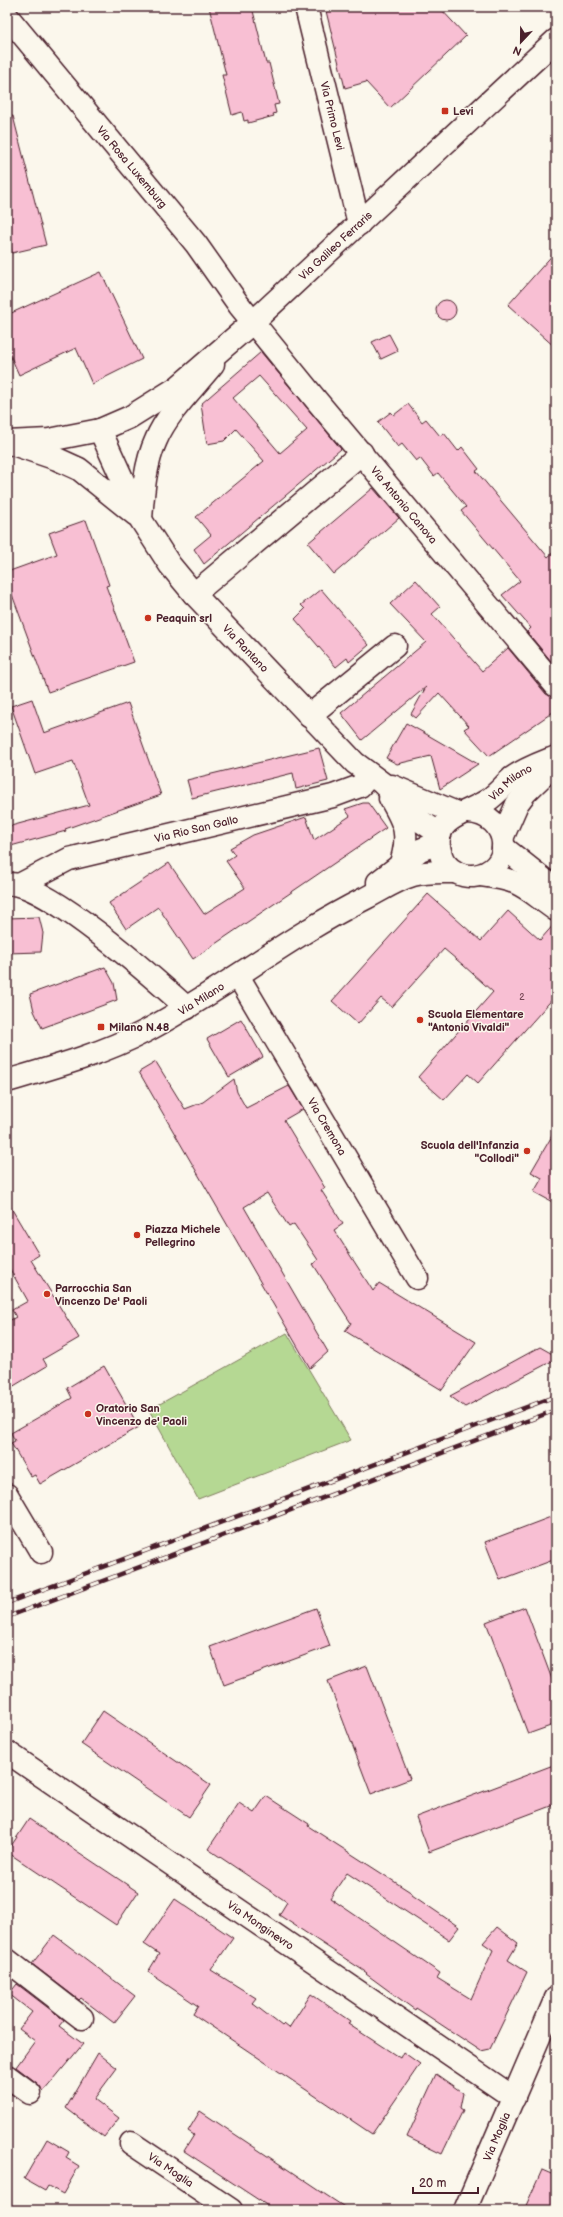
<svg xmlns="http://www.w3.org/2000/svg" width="563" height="2217" font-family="'Balsamiq Sans',sans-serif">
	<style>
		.green { fill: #b5d893; stroke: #807c5f }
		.building { fill: #f8bfd3; stroke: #4a1f2b; fill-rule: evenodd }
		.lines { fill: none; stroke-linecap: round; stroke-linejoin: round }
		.minor-casing { stroke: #4a1f2b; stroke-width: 25 }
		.major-casing { stroke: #4a1f2b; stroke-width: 25 }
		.minor { stroke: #fbf7ec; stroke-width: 22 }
		.major { stroke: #fbf7ec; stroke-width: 22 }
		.rail-casing { stroke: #4a1f2b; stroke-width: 4.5 }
		.rail { stroke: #fbf7ec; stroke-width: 3; stroke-dasharray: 9; stroke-linecap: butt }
		.poi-dot { fill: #c8321e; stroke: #fbf7ec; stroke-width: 1.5 }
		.labels { text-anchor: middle; stroke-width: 3; stroke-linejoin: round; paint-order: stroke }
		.number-label { font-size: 9px; fill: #764755 }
		.poi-label { font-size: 11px; font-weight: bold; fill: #4a1f2b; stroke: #fbf7ec; text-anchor: start }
		.street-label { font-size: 11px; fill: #4a1f2b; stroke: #fbf7ec }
	</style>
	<rect width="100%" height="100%" fill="#fbf7ec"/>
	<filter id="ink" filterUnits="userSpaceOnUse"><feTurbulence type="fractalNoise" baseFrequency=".025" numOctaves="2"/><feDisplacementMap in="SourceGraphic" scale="8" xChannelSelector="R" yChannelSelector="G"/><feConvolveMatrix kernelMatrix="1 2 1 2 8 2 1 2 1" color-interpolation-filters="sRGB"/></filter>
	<g filter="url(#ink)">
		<path class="green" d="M287,1333L351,1440L198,1499L149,1410Z"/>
		<path class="building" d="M209,7H252L266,63H269L279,104L274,105L276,113L273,114L274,116L248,123V120L244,121L242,112L232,115L222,75H226Z
			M325,7H439L466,36L390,108L366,82L345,88Z
			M7,116H13L46,245L12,253L7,233Z
			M556,251V348L508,305Z
			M101,272L142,359L92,384L76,348L19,375L7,348V315Z
			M436 310a10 10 0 1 1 20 0a10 10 0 1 1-20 0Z
			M389,334L398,351L381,359L372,342Z
			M261,352L341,449L204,564L194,549L211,535L196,517L264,461L236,429L224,441L207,444L201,404ZM259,376L307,430L280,453L233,398Z
			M408,404L422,422L426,419L440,436L444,433L458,451L462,447L479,469L476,471L548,557L556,550V667L527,632L531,628L502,595L520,581L461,511L466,507L438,473L434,476L420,458L416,461L402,444L398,447L378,422L391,412L394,415Z
			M373,488L399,518L334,574L308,543Z
			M86,520L109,585L106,586L134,662L48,692L7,581V572L57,554L49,533Z
			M416,580L440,607L432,614L482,671L508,648L546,694L556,698V710L489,756L464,729L469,726L439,693L416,718L411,714L426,687L362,740L341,713L426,642L390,604Z
			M321,589L369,645L349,662L347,658L336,667L295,619L305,609L301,605Z
			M32,699L44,733L128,703L161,795L65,829L66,831L7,847V827L89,805L73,761L35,774L11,706Z
			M406,723L426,734L478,764L440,789L431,756L397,764L386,758Z
			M319,748L328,781L296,789L293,773L192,798L187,780Z
			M363,803H368L386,828L193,959L158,907L126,929L109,903L169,863L204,914L245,888L226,861L235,855L230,848L253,835L306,817L314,840L350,816L345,809Z
			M428,894L481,941L508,911L540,940L556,922V995L478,1083L468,1074L444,1100L418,1077L493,992L463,965L444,949L392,1007L381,998L358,1024L332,1001Z
			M39,917L43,933L41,952L7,953V918Z
			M105,967L114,983L117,1000L42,1028L34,1011L30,994Z
			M241,1019L263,1057L229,1077L207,1039Z
			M156,1062L185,1109L203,1102L234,1079L237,1092L246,1108L289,1086L303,1109L284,1120L325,1188L321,1190L343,1224L334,1230L373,1291L379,1283L476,1342L442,1390L345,1331L351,1323L313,1264L318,1260L294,1224L289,1227L267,1193L244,1207L328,1352L310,1368L139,1072Z
			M556,1129V1204L534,1192L542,1178L531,1172Z
			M7,1201L39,1255L31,1260L79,1338L43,1359L47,1366L7,1390V1322L16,1317L12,1310L28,1301L7,1264Z
			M540,1347L556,1356V1359L465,1407L450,1396Z
			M104,1366L139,1427L40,1484L35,1475L31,1477L11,1443L15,1441L11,1433L72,1398L67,1388Z
			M556,1515V1559L500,1580L485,1542Z
			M525,1607L556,1690V1724L528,1734L486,1622Z
			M316,1608L330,1646L224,1685L210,1647Z
			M367,1666L410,1779L371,1794L328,1681Z
			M103,1711L211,1785L189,1817L81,1744Z
			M556,1764V1804L429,1852L416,1817Z
			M266,1796L309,1824L308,1826L412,1893V1895L459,1927L449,1940L347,1873L330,1898L440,1973L437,1978L471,1999L493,1950L483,1943L497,1927L518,1943L508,1960L527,1972L490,2049L481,2051L416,2008L415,2010L366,1974L367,1973L279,1915L287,1902L208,1849L239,1803L254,1813Z
			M29,1819L138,1892L116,1925L7,1852Z
			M175,1899L233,1938L211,1970L256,1998L252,2003L282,2026L284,2024L289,2028L311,1994L350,2021L348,2024L400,2058L403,2052L420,2064L372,2134L193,2014L198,2006L148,1972L159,1954L144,1944Z
			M54,1935L135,1996L114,2023L81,1998L79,2000L32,1964Z
			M17,1984L64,2020L59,2026L83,2044L44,2091L37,2083L16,2067L35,2041L19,2029L32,2012L9,1994Z
			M98,2053L117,2068L94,2099L119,2118L104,2137L66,2108Z
			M436,2074L463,2093L460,2108L463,2110L442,2154L407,2137Z
			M200,2111L326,2195L349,2210H274L184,2151L194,2135L188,2131Z
			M47,2139L69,2152L66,2158L79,2166L63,2194L48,2186L45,2191L24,2179Z
			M542,2170L556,2176V2210H524Z"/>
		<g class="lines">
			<defs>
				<g id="minor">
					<path id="s1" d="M306,7L359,224"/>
					<path id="s2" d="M7,16L196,244L239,305L317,401L556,686"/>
					<path id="s3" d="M100,430L141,520L170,565L194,594L355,763L382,783L422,822L440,834"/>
					<path d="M7,442L57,459L79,469L136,515"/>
					<path d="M141,519C143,493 145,464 156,440C168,412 194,388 213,364"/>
					<path d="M194,594L362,453"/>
					<path d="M309,716L395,646"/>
					<path d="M392,786L459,814"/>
					<path d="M390,798C405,824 410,834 401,863"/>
					<path id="s4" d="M468,812C512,814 516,872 473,876C462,877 451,871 445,863C441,858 440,852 439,846C435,816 470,813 488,800C497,794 504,785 512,778C526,768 541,763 556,757"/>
					<path d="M503,836L517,804L526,792L556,763"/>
					<path d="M503,847L556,889"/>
					<path d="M481,875C523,880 523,887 556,910"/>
					<path d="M378,882L420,850L438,843"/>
					<path d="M10,884C47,883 156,980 187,1008"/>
					<path id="s5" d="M21,884L69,859L333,796L360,786L370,775"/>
					<path id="s6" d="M238,976L417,1278"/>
					<path id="s7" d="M7,1081C55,1067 102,1054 146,1031C221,991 288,937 364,899C380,891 396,880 413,875C426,871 441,872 455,872"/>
					<path d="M7,1495L41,1552"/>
					<path id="s8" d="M7,1752L514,2098"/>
					<path d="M7,1960L82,2018"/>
					<path d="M7,2076L30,2093"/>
					<path id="s9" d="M131,2143L231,2210"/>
					<path id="s10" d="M465,2210L556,1998"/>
				</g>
				<g id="major">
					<path id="s11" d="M7,442L49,440L100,430L130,417L178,387L253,322L556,40"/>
				</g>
			</defs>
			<use href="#minor" class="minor-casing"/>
			<use href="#major" class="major-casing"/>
			<use href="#minor" class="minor"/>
			<use href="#major" class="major"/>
			<defs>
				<path id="rail" d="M7,1603L556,1396
					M7,1617L556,1410"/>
			</defs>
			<use href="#rail" class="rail-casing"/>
			<use href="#rail" class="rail"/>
		</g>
	</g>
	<g class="poi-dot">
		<rect x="441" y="107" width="8" height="8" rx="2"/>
		<circle cx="148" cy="618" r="4"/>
		<circle cx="420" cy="1020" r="4"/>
		<rect x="97" y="1023" width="8" height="8" rx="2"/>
		<circle cx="527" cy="1151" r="4"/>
		<circle cx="137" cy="1235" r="4"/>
		<circle cx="47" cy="1294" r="4"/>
		<circle cx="88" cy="1414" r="4"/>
	</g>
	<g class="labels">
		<g class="number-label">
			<text x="522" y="1000">2</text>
		</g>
		<g class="poi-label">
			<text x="453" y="115">Levi</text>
			<text x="156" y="622">Peaquin srl</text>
			<text x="428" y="1018">Scuola Elementare<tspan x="428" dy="13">"Antonio Vivaldi"</tspan></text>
			<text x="109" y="1031">Milano N.48</text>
			<text x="519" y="1149" text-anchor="end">Scuola dell'Infanzia<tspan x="519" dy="13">"Collodi"</tspan></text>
			<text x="145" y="1233">Piazza Michele<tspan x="145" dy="13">Pellegrino</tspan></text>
			<text x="55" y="1292">Parrocchia San<tspan x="55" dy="13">Vincenzo De' Paoli</tspan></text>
			<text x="96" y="1412">Oratorio San<tspan x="96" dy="13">Vincenzo de' Paoli</tspan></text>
		</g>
		<g class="street-label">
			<text dy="4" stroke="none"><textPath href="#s1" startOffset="112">Via Primo Levi</textPath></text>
			<text dy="4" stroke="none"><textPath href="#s2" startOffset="196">Via Rosa Luxemburg</textPath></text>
			<text dy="4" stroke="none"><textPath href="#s11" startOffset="395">Via Galileo Ferraris</textPath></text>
			<text dy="4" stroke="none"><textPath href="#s2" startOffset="630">Via Antonio Canova</textPath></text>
			<text dy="4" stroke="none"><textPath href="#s3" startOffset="265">Via Rantano</textPath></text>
			<text dy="4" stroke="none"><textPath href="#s4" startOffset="253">Via Milano</textPath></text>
			<text dy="4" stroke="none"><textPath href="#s5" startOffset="185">Via Rio San Gallo</textPath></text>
			<text dy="4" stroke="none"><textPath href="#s7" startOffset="212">Via Milano</textPath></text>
			<text dy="4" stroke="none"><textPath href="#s6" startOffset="175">Via Cremona</textPath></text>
			<text dy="4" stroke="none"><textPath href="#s8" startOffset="307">Via Monginevro</textPath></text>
			<text dy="4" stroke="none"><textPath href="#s10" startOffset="80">Via Moglia</textPath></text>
			<text dy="4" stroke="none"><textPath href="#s9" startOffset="48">Via Moglia</textPath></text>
		</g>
	</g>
	<rect width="563" height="2217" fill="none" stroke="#fbf7ec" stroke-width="24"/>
	<rect x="12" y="12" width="539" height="2193" fill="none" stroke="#4a1f2b" stroke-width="1.5" filter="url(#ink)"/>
	<g transform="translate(521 42) rotate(202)" stroke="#fbf7ec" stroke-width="3" paint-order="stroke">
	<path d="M0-3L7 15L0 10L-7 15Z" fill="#4a1f2b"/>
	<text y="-6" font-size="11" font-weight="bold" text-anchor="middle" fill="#4a1f2b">N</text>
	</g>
	<path d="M413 2187v6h65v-6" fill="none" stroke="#4a1f2b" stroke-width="2"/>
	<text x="419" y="2187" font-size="12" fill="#4a1f2b" stroke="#fbf7ec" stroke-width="3" paint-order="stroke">20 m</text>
</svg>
